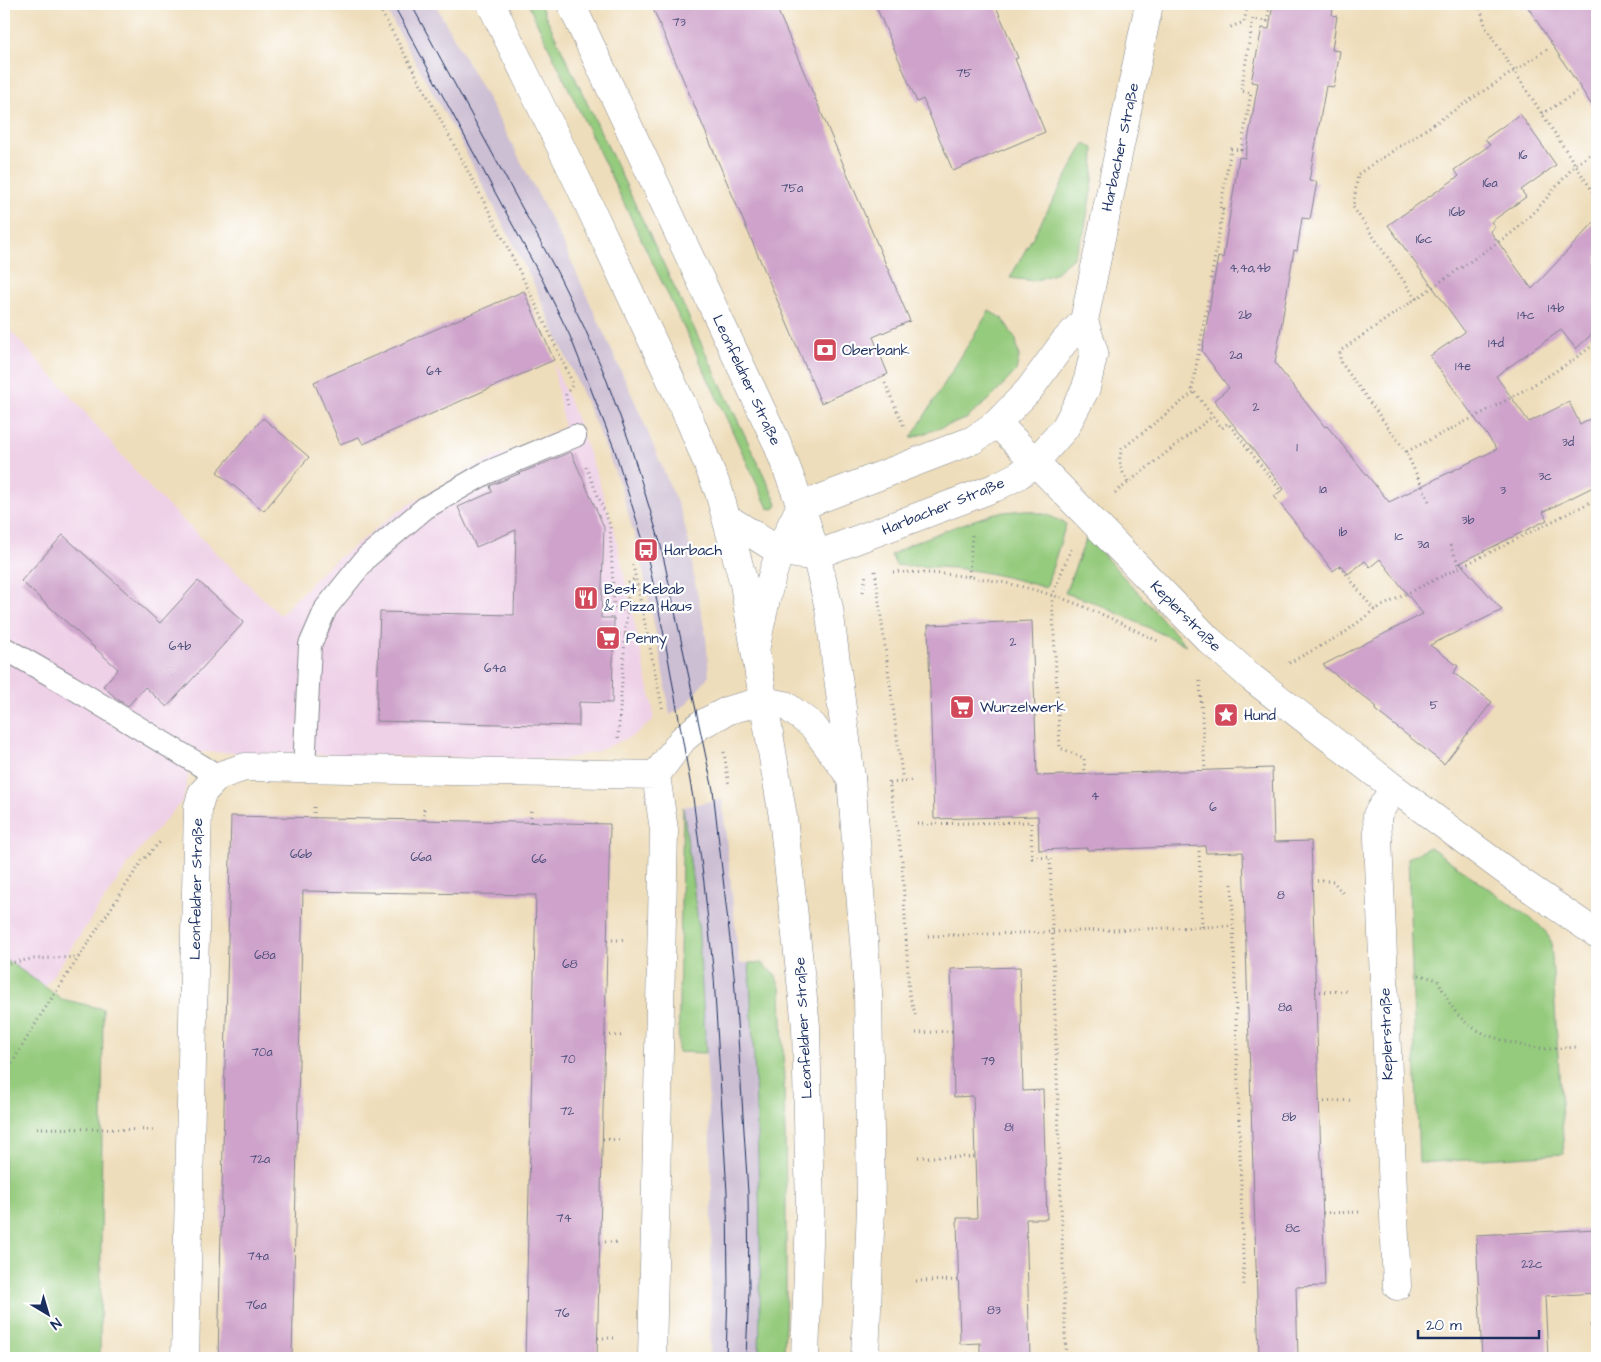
<svg xmlns="http://www.w3.org/2000/svg" width="1601" height="1362" font-family="'Architects Daughter',sans-serif">
	<style>
		.built { fill: #eed0e7 }
		.industrial { fill: #ccbed3 }
		.green { fill: #95cb7d; stroke: #587d6e }
		.building { fill: #cea2ca }
		.lines { fill: none; stroke-linecap: round; stroke-linejoin: round }
		.lane-casing { stroke: #84868c; stroke-width: 24 }
		.street-casing { stroke: #84868c; stroke-width: 29 }
		.primary-casing { stroke: #84868c; stroke-width: 29 }
		.path { stroke: #84868c; stroke-width: 3; stroke-dasharray: 1 4; stroke-linecap: butt }
		.lane { stroke: #fff; stroke-width: 22 }
		.street { stroke: #fff; stroke-width: 28 }
		.primary { stroke: #fff; stroke-width: 28 }
		.tram { stroke: #1b2f5e; stroke-width: 1 }
		.labels { text-anchor: middle; stroke-width: 4.5; stroke-linejoin: round; paint-order: stroke }
		.number-label { font-size: 12px; fill: #484c79 }
		.street-label { font-size: 15px; fill: #1b2f5e; stroke: #fff }
		.poi-label { font-size: 15px; fill: #1b2f5e; stroke: #fff; text-anchor: start }
	</style>
	<rect width="100%" height="100%" fill="#fff"/>
	<filter id="ink" filterUnits="userSpaceOnUse"><feTurbulence type="fractalNoise" baseFrequency=".02" numOctaves="2"/><feDisplacementMap in="SourceGraphic" scale="10" xChannelSelector="R" yChannelSelector="G"/><feConvolveMatrix kernelMatrix="1 2 1 2 8 2 1 2 1" color-interpolation-filters="sRGB"/></filter>
	<filter id="wash" filterUnits="userSpaceOnUse"><feTurbulence type="fractalNoise" baseFrequency=".0096" numOctaves="4" result="noise"/><feDisplacementMap in="SourceGraphic" scale="20" xChannelSelector="R" yChannelSelector="G"/><feGaussianBlur stdDeviation="1.12" result="paint"/><feColorMatrix in="noise" values="0 0 0 0 0 0 0 0 0 0 0 0 0 0 0 0 0 1.4 0 .05"/><feComposite in="paint" operator="in"/></filter>
	<g filter="url(#wash)">
		<rect width="100%" height="100%" fill="#eeddba"/>
		<path class="built" d="M4,324L69,394L151,489L280,615L327,567L400,510L468,469L564,428L553,362L575,415L598,478L615,533L653,708V721L632,736L598,751L562,760L202,752L190,766L183,800L133,857L45,987L4,958Z"/>
		<path class="industrial" d="M383,4H435L498,117L562,241L636,404L682,515L692,555L693,572L706,636L709,675L687,704L670,715L659,648L639,551L620,485L596,425L533,282L499,216L455,132Z
			M722,799L739,963H749L760,1190L761,1290L759,1358H710L712,1193L708,1089L698,922L683,807Z"/>
		<path class="green" d="M528,4H540L777,503L776,507L773,509L768,508L698,357Z
			M1085,143L1094,149L1093,180L1084,233L1073,258L1054,274L1034,281L1010,278Z
			M989,311L1003,319L1016,340L1019,357L1016,371L991,398L966,419L911,438Z
			M1024,510L1048,515L1066,524L1046,588C1016,579 986,571 954,568C935,566 915,567 896,565L891,555L911,544L954,527L995,513Z
			M1087,537L1186,645L1093,602L1065,593Z
			M683,807L698,922L706,1053L678,1052Z
			M1430,847L1537,923L1545,931L1551,941L1564,1154L1419,1163L1408,858Z
			M4,958L62,999L103,1009L100,1358H4Z
			M749,963H761L775,975L781,990L784,1081L786,1192V1292L784,1358H759C763,1226 756,1095 749,963Z"/>
		<g id="blocks">
			<path class="building" d="M651,4H775L910,321L873,337L888,374L821,403Z
				M875,4H995L1018,58L1015,59L1045,132L953,171L923,99L917,102Z
				M1273,4H1334L1332,15L1337,16L1332,50L1340,51L1334,87L1326,86L1309,181L1317,182L1310,219L1302,218L1297,251L1294,250L1275,363L1325,427L1327,426L1389,502L1497,449L1430,356L1465,332L1388,225L1459,176L1454,170L1490,145L1485,139L1520,114L1556,165L1521,190L1526,197L1491,222L1495,227L1490,231L1532,289L1597,219V329L1576,349L1561,330L1496,376L1529,422L1569,402L1580,424L1597,415V485L1543,512L1547,520L1460,563L1502,610L1430,645L1458,666L1454,673L1492,702L1444,764L1375,710L1377,707L1323,665L1423,614L1380,559L1370,567L1365,561L1348,574L1341,565L1333,571L1274,496L1284,489L1214,400L1229,388L1202,351L1218,257L1223,258L1239,157L1245,158L1258,83L1251,82L1262,28L1269,29Z
				M1526,4H1597V113L1547,37Z
				M524,291L554,360L363,444L359,437L340,444L314,382Z
				M263,418L309,457L264,511L217,472Z
				M571,452L604,527L601,618H614L612,703L579,702V726L376,721L380,612L514,615L516,530L476,547L458,507L492,492L490,486L492,485Z
				M63,535L160,623L198,581L244,622L167,707L145,687L128,706L117,699L103,686L118,669L21,581Z
				M1032,621L1037,776L1272,768L1274,842L1311,841L1325,1286L1296,1287L1298,1358H1259L1243,852L1206,853L1205,846L1087,850V848L1039,850L1038,816L934,819L928,625Z
				M231,816L610,824L597,1358H525L536,895L303,891L292,1358H218Z
				M1020,967L1023,1091L1043,1090L1047,1219H1026L1030,1358H980V1343L960,1344L957,1218H977L973,1096L954,1097L951,969Z
				M1597,1229V1293L1545,1296L1548,1358H1482L1476,1235Z"/>
		</g>
	</g>
	<g filter="url(#ink)">
		<use href="#blocks" fill-opacity="0" stroke="#84868c" stroke-width="1"/>
		<g class="lines">
			<defs>
				<path id="lane" d="M4,648L70,686L218,776
					M304,769L310,645L326,608L367,557L425,508L486,473L575,436"/>
				<path id="street" d="M997,423L1209,640L1252,678L1394,788L1518,880L1597,934
					M727,518L779,551L801,555H816L994,488L1019,475L1035,462L1065,428L1086,388L1094,352L1084,321L1149,4
					M756,646C766,596 775,552 801,506L973,440L997,423L1029,390L1064,342L1084,321
					M1394,788L1377,815L1397,1286
					M185,1358L198,807L202,793L218,776L245,767L656,775
					M652,1358L664,830L656,775L683,739L700,725L729,710L763,701L785,705L813,726L851,778"/>
				<path id="primary" d="M491,4L579,184L691,423L719,492L744,584L783,817L806,1026L810,1213L805,1358
					M571,4L777,443L801,506L816,555L829,608L851,778L868,992L871,1207L865,1358"/>
			</defs>
			<use href="#lane" class="lane-casing"/>
			<use href="#street" class="street-casing"/>
			<use href="#primary" class="primary-casing"/>
			<path class="path" d="M377,4C446,129 514,253 573,384L566,395L568,406
				M1225,4L1247,8L1244,22L1228,28
				M1479,4L1486,28L1597,198
				M1542,114L1577,92
				M1211,279L1223,210H1220L1231,149L1241,150L1251,93L1241,91L1253,19L1267,21L1270,4
				M1416,299L1353,207L1358,174L1549,48
				M1208,300L1192,389L1222,428L1228,423L1281,491
				M885,383L905,429
				M1406,452L1340,361V351L1513,232L1539,207L1575,165L1597,150
				M586,467L610,525L614,609L627,611
				M1128,482C1121,470 1117,462 1122,449L1194,392
				M1115,493L1213,416
				M1429,501L1406,452C1471,418 1540,387 1597,342
				M1450,545L1460,567
				M1071,549L1052,596L1060,748L1084,758L1085,774
				M633,565L663,711
				M1340,566L1374,610
				M875,571L903,782
				M893,572C961,572 1031,583 1094,611C1116,620 1138,632 1160,642
				M969,576L972,534
				M863,592L866,574
				M614,634L625,635
				M1289,663L1343,634L1374,610L1597,499
				M1200,681L1205,770
				M618,738L629,583L635,578
				M724,752L729,786
				M889,781L902,859L909,994L916,1016
				M890,783L913,781
				M314,818V804
				M424,820V806
				M531,822V808
				M917,824L1031,822L1032,858L1050,857L1066,1358
				M1199,851L1202,927
				M1312,881H1333L1344,895
				M1232,884L1244,1286
				M928,936L1233,926
				M607,940H627
				M4,964L31,959L79,957
				M1419,975L1438,980C1444,993 1451,1009 1462,1019C1481,1038 1523,1047 1549,1049C1558,1049 1567,1048 1576,1047
				M1315,992L1350,991
				M916,1033L952,1031
				M605,1035L625,1036
				M4,1076L42,1013L142,861L161,841
				M1319,1102L1353,1100
				M37,1128L155,1130
				M603,1139L622,1140
				M918,1157H975
				M1323,1213L1360,1212
				M600,1242H620
				M916,1281L959,1280
				M1590,1326H1597
				M598,1338H617"/>
			<use href="#lane" class="lane"/>
			<use href="#street" class="street"/>
			<use href="#primary" class="primary"/>
			<path class="tram" d="M393,4L542,279L570,336L614,448L646,550L664,635L693,798L704,883L714,977L727,1193L728,1290L726,1358
				M411,4L557,272L585,329L604,373L629,441L661,546L713,790L734,975L748,1193L749,1291L746,1358"/>
		</g>
	</g>
	<defs>
		<symbol id="bank-square" viewBox="-11 -11 22 22"><rect x="-9" y="-9" width="18" height="18" rx="4" fill="#d1495b" stroke="#fff"/><path d="M-6-4H6V4H-6ZM0-2.3a2.3 2.3 0 1 0 0 4.6a2.3 2.3 0 1 0 0-4.6Z" fill="#fff"/></symbol>
		<symbol id="bus-square" viewBox="-11 -11 22 22"><rect x="-9" y="-9" width="18" height="18" rx="4" fill="#d1495b" stroke="#fff"/><path d="M-5-6H5V4H4V6H2V4H-2V6H-4V4H-5ZM-3.5-4V0h7V-4ZM-3.5 1.2v1.5H-2V1.2ZM2 1.2v1.5H3.5V1.2Z" fill="#fff"/></symbol>
		<symbol id="restaurant-square" viewBox="-11 -11 22 22"><rect x="-9" y="-9" width="18" height="18" rx="4" fill="#d1495b" stroke="#fff"/><path d="M-5-6h1v4h1v-4h1v4h1v-4h1v5L-1.5 .5V6h-2V.5L-5-1ZM5-6V6H3V1.5H1.5Q1.5-4 5-6Z" fill="#fff"/></symbol>
		<symbol id="supermarket-square" viewBox="-11 -11 22 22"><rect x="-9" y="-9" width="18" height="18" rx="4" fill="#d1495b" stroke="#fff"/><path d="M-6-5.5h2.5l.6 2H6L4.5 2H-2.5L-4.4-4H-6ZM-1.5 3.2a1.3 1.3 0 1 0 .1 0ZM3 3.2a1.3 1.3 0 1 0 .1 0Z" fill="#fff"/></symbol>
		<symbol id="sight-square" viewBox="-11 -11 22 22"><rect x="-9" y="-9" width="18" height="18" rx="4" fill="#d1495b" stroke="#fff"/><path d="M0-6L1.8-2.2L6-1.7L2.9 1.2L3.7 5.4L0 3.3L-3.7 5.4L-2.9 1.2L-6-1.7L-1.8-2.2Z" fill="#fff"/></symbol>
	</defs>
	<g fill-rule="evenodd">
		<use href="#bank-square" x="811" y="336" width="28" height="28"/>
		<use href="#bus-square" x="632" y="536" width="28" height="28"/>
		<use href="#restaurant-square" x="572" y="584" width="28" height="28"/>
		<use href="#supermarket-square" x="594" y="624" width="28" height="28"/>
		<use href="#supermarket-square" x="948" y="693" width="28" height="28"/>
		<use href="#sight-square" x="1212" y="701" width="28" height="28"/>
	</g>
	<g class="labels">
		<g class="number-label">
			<text x="679" y="26">73</text>
			<text x="964" y="77">75</text>
			<text x="1523" y="159">16</text>
			<text x="1490" y="187">16a</text>
			<text x="792" y="192">75a</text>
			<text x="1457" y="216">16b</text>
			<text x="1424" y="243">16c</text>
			<text x="1250" y="272">4,4a,4b</text>
			<text x="1556" y="312">14b</text>
			<text x="1245" y="319">2b</text>
			<text x="1526" y="319">14c</text>
			<text x="1496" y="347">14d</text>
			<text x="1236" y="359">2a</text>
			<text x="1463" y="370">14e</text>
			<text x="434" y="375">64</text>
			<text x="1256" y="411">2</text>
			<text x="1568" y="446">3d</text>
			<text x="1297" y="451">1</text>
			<text x="1545" y="480">3c</text>
			<text x="1323" y="493">1a</text>
			<text x="1503" y="494">3</text>
			<text x="1468" y="524">3b</text>
			<text x="1343" y="536">1b</text>
			<text x="1399" y="540">1c</text>
			<text x="1423" y="548">3a</text>
			<text x="1013" y="646">2</text>
			<text x="180" y="650">64b</text>
			<text x="495" y="672">64a</text>
			<text x="1434" y="709">5</text>
			<text x="1095" y="800">4</text>
			<text x="1213" y="811">6</text>
			<text x="301" y="858">66b</text>
			<text x="421" y="861">66a</text>
			<text x="539" y="863">66</text>
			<text x="1281" y="899">8</text>
			<text x="265" y="959">68a</text>
			<text x="570" y="968">68</text>
			<text x="1285" y="1011">8a</text>
			<text x="262" y="1056">70a</text>
			<text x="568" y="1063">70</text>
			<text x="988" y="1065">79</text>
			<text x="567" y="1115">72</text>
			<text x="1289" y="1121">8b</text>
			<text x="1009" y="1131">81</text>
			<text x="260" y="1163">72a</text>
			<text x="564" y="1222">74</text>
			<text x="1293" y="1232">8c</text>
			<text x="258" y="1260">74a</text>
			<text x="1532" y="1268">22c</text>
			<text x="256" y="1309">76a</text>
			<text x="994" y="1314">83</text>
			<text x="562" y="1317">76</text>
		</g>
		<g class="street-label">
			<text transform="translate(1120 147) rotate(-78)" y="5">Harbacher Straße</text>
			<text transform="translate(747 380) rotate(65)" y="5">Leonfeldner Straße</text>
			<text transform="translate(943 506) rotate(-22)" y="5">Harbacher Straße</text>
			<text transform="translate(1186 616) rotate(45)" y="5">Keplerstraße</text>
			<text transform="translate(196 889) rotate(-89)" y="5">Leonfeldner Straße</text>
			<text transform="translate(803 1028) rotate(-93)" y="5">Leonfeldner Straße</text>
			<text transform="translate(1386 1034) rotate(-92)" y="5">Keplerstraße</text>
		</g>
		<g class="poi-label">
			<text x="842" y="355">Oberbank</text>
			<text x="664" y="555">Harbach</text>
			<text x="604" y="594">Best Kebab<tspan x="604" dy="17">&amp; Pizza Haus</tspan></text>
			<text x="626" y="643">Penny</text>
			<text x="980" y="712">Wurzelwerk</text>
			<text x="1244" y="720">Hund</text>
		</g>
	</g>
	<rect width="1601" height="1362" fill="none" stroke="#fff" stroke-width="20"/>
	<g transform="translate(48 1314) rotate(142)" stroke="#ffffff" stroke-width="4" paint-order="stroke">
	<path d="M0-4L9 19L0 12L-9 19Z" fill="#1b2f5e"/>
	<text y="-8" font-size="14" font-weight="bold" text-anchor="middle" fill="#1b2f5e">N</text>
	</g>
	<path d="M1418 1330v8h121v-8" fill="none" stroke="#1b2f5e" stroke-width="2.5"/>
	<text x="1426" y="1330" font-size="15" fill="#1b2f5e" stroke="#ffffff" stroke-width="4" paint-order="stroke">20 m</text>
</svg>
